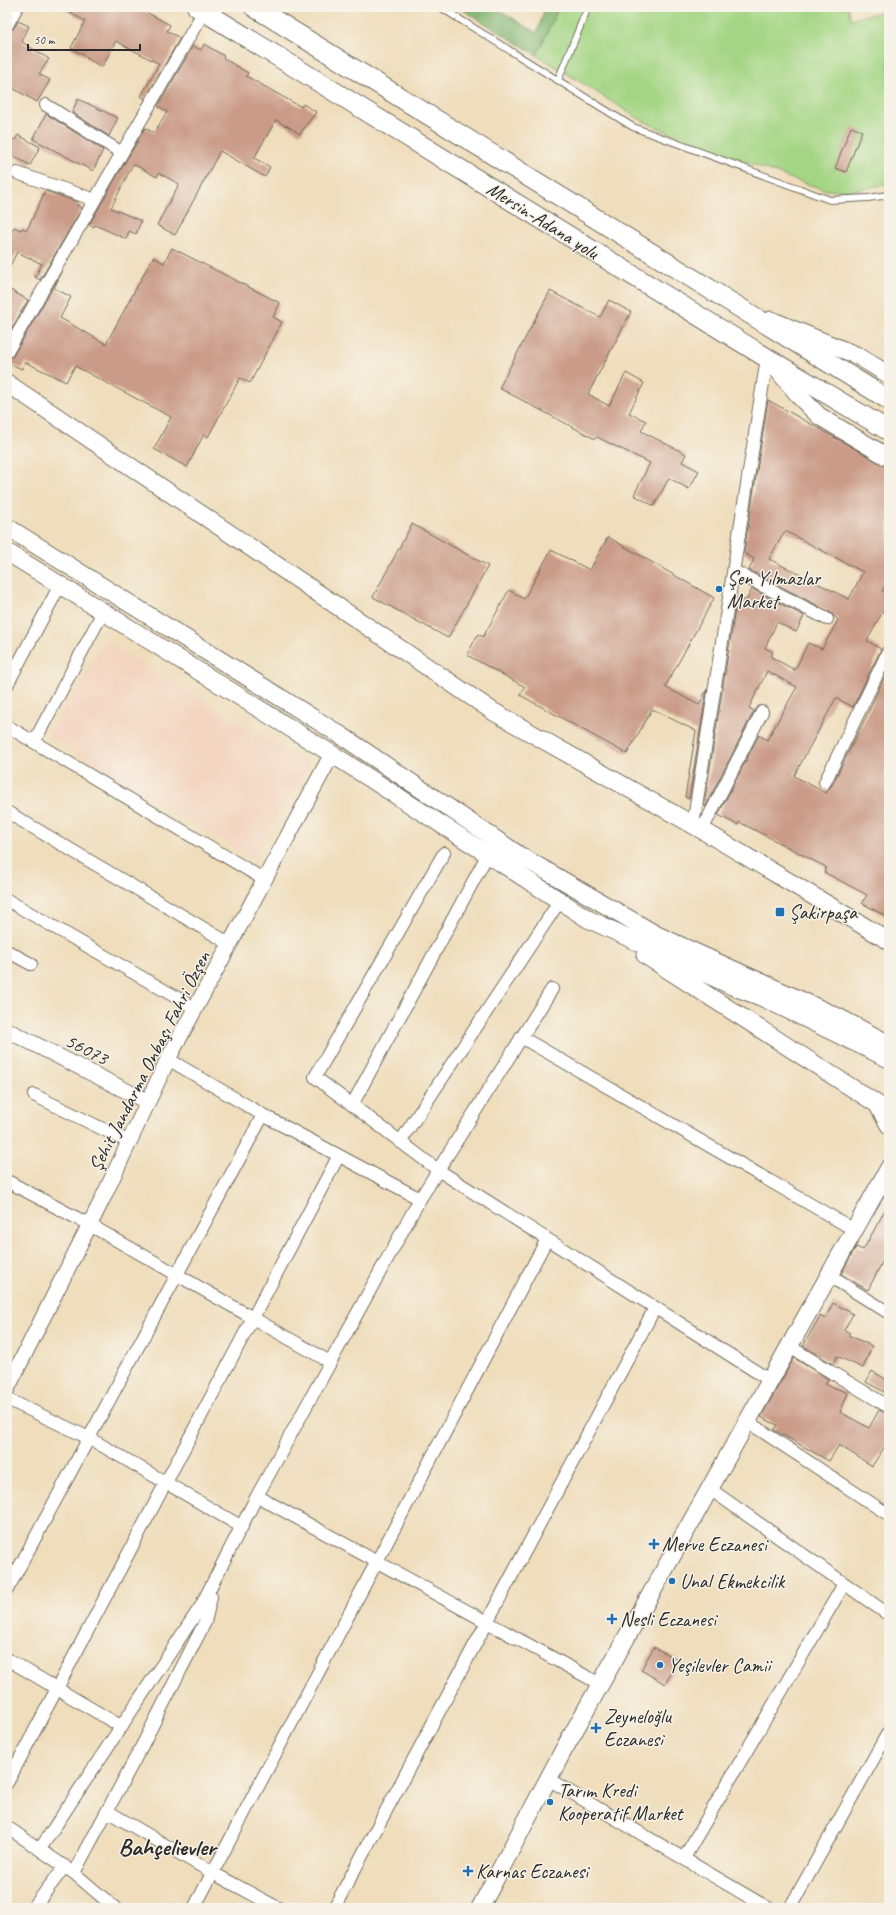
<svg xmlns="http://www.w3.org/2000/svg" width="896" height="1915" font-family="Caveat,sans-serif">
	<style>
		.built { fill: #f3d4bf }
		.green { fill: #a4d584; stroke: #688058 }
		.forest { fill: #83b672; stroke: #57704e }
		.building { fill: #ca9b88; fill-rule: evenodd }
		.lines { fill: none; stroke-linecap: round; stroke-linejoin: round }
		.service-casing { stroke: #70695d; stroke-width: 8 }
		.minor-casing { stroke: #70695d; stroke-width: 14 }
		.tertiary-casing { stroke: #70695d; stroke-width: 17 }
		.secondary-casing { stroke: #70695d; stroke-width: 19 }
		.trunk-casing { stroke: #70695d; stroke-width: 21 }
		.service { stroke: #fff; stroke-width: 6 }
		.minor { stroke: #fff; stroke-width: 12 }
		.tertiary { stroke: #fff; stroke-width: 15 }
		.secondary { stroke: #fff; stroke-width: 17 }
		.trunk { stroke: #fff; stroke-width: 19 }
		.poi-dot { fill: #1f6fb2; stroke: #f7f3e8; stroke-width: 1.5 }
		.labels { text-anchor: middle; stroke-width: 3; stroke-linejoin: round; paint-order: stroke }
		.street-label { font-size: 20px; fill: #2b2b2b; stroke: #f7f3e8 }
		.poi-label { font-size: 20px; fill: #2b2b2b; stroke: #f7f3e8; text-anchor: start }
		.district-label { font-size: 24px; font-weight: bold; fill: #2b2b2b; stroke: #f7f3e8 }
	</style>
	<rect width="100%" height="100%" fill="#f7f3e8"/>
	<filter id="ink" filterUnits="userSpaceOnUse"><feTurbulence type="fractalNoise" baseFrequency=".025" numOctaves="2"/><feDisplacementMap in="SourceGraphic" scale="8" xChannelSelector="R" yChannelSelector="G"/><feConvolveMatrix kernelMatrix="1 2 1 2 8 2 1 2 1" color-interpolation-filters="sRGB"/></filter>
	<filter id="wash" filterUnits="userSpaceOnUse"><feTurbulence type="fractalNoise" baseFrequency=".012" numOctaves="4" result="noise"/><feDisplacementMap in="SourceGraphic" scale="16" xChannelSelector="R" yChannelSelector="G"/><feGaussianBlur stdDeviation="0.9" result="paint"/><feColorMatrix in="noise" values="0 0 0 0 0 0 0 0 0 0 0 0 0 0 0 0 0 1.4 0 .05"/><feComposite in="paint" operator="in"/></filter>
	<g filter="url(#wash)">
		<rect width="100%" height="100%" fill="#efddbb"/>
		<path class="built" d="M105,641L309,764L252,859L48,736Z"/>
		<path class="green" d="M559,7H848L851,19L889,10V184L849,191L826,190L795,180L672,134L641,120L537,55Z"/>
		<path class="forest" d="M458,7H494L537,33L545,7H559L537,55Z"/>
		<g id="blocks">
			<path class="building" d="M59,7H137L170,25L167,31L180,38L145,99L141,96L159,64L116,41L102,67L86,58L87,57L71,48L85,21Z
				M18,21L29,26L22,42L49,59L39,74L50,80L37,102L7,85V32L13,29Z
				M204,44L224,56L223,58L248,73L246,76L301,107L303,104L316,112L300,134L286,125V126L276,120L254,158L270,167L265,177L220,151L175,235L157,225L179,184L159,173L157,177L133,164L111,208L141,221L136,234L129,231L126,239L95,225L94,227L89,225L145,128L154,133L167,112L158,106L193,46L201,50Z
				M78,99L118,118L109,136L72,112Z
				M46,114L103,150L93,171L33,139Z
				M851,127L862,131L846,172L835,168Z
				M18,135L40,147L30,165L7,153V136L15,140Z
				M45,191L78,202L77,205L82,208L40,280L35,277L42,264L17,252L7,272V241L14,227L21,230L22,228L27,230Z
				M172,248L280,303L273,317L282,322L250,383L240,378L208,437L204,434L187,467L154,449L171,417L75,366L66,382L25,362L22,369L7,363V359L13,356L63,270L54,288L71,297L60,318L106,344L153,257L164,263Z
				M7,288L28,300L11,330L12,327L7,324Z
				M550,291L600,317L609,300L631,312L588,394L609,406L626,373L644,383L629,413L646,421L641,431L686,454L682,462L699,471L689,489L669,478L654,506L634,495L650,463L597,437L595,439L499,388Z
				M768,400L889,468V578L882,591L889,594V600L867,641L881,649L853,707L836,698L794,776L826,793L832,785L867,715L889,667V918L862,903L867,895L824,872L826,867L739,822L738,825L718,815L759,735L767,740L797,687L767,671L749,708L754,711L705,807L704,806L737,597L746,601L752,589L804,616L796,632L777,622L765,648L773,652L771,657L795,670L808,643L822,649L838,620L830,612L749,570L754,559L744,553ZM785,531L863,572L849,599L769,559Z
				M412,524L488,566L448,638L373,597Z
				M608,537L714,598L665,687L699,705L707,689L689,799L685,797L696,731L652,709L627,754L520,695L525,687L467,655L478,634L483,637L509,590L524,599L551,550L590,570Z
				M889,1203V1249L868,1290L841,1274L856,1247L863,1250Z
				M833,1303L853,1314L844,1330L850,1333L848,1335L872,1346L863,1368L837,1356L833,1364L803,1346L820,1316L825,1319Z
				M794,1358L828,1379L825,1384L848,1393L840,1412L869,1428L879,1410L889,1414V1440L872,1466L839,1445L829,1461L774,1430L777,1425L761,1417Z
				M872,1371L889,1381V1398L886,1397L888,1394L866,1382Z
				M654,1647L679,1661L665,1684L641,1670Z"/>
		</g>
	</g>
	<g filter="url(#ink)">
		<use href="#blocks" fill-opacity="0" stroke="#70695d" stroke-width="1"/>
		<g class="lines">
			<defs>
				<path id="service" d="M440,7L633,127L830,200L868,198L889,195
					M558,80L588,7"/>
				<path id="minor" d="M7,25L17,7
					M46,105L122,153
					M17,173L95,200
					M7,352L204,11
					M734,571L827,619
					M7,685L60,585
					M7,726L265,880
					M34,742L103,612
					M825,782L889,650
					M7,812L230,944
					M693,825L767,358
					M702,830L762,712
					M444,853L315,1077L438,1170L771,1381
					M7,900L195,1008
					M7,951L31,964
					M521,1037L853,1229
					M168,1059L263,1115L420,1199
					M34,1095L129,1142
					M352,1105L488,854
					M400,1142L559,902
					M7,1181L90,1225L330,1362
					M828,1275L889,1313
					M790,1347L889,1407
					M7,1399L89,1438L242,1527
					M748,1422L889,1515
					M710,1489L889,1615
					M257,1496L600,1684
					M7,1590L263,1115
					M7,1659L122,1727
					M548,1779L768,1908
					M7,1783L338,1157
					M107,1811L213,1873L278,1908
					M7,1827L74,1873L115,1908
					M40,1849L201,1606L257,1496L420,1199L552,989
					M684,1858L844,1584
					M74,1873L144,1742L205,1622L211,1597
					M33,1908L65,1866
					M194,1908L547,1239
					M334,1908L655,1308
					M790,1908L889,1731"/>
				<path id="tertiary" d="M7,1030L148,1102
					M7,1389L101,1202L168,1059L332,754"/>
				<path id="secondary" d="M771,320L858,356L889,375
					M771,362L802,399L819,416L889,458
					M7,383L494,712L702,830L889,941
					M7,527L342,736L519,855L657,935L838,1017L889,1044
					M7,552L332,754L588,919L732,986L761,997L889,1059
					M645,955L877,1104L889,1125
					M480,1908L563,1751L889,1168"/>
				<path id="trunk" d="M197,7L767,358L889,431
					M254,7L889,400"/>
			</defs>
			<use href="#service" class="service-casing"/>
			<use href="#minor" class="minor-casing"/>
			<use href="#tertiary" class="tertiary-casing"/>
			<use href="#secondary" class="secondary-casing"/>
			<use href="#trunk" class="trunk-casing"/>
			<use href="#service" class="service"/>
			<use href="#minor" class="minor"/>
			<use href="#tertiary" class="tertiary"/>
			<use href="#secondary" class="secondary"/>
			<use href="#trunk" class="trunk"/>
		</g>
	</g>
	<g class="poi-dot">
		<circle cx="719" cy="589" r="4"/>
		<rect x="775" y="907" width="10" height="10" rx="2"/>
		<path d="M652 1538h4v4h4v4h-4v4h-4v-4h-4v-4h4z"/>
		<circle cx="672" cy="1581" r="4"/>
		<path d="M610 1613h4v4h4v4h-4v4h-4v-4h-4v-4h4z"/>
		<circle cx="660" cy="1665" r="4"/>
		<path d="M594 1722h4v4h4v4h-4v4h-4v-4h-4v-4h4z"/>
		<circle cx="550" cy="1802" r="4"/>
		<path d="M466 1865h4v4h4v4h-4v4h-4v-4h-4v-4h4z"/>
	</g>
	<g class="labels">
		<g class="street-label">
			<text transform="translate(543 220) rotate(32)" y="7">Mersin-Adana yolu</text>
			<text transform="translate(87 1049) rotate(27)" y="7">56073</text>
			<text transform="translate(149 1061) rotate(-63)" y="7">Şehit Jandarma Onbaşı Fahri Özşen</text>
		</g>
		<g class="poi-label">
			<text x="727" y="585">Şen Yılmazlar<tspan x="727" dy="23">Market</tspan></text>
			<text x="789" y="919">Şakirpaşa</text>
			<text x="662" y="1551">Merve Eczanesi</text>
			<text x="680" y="1588">Unal Ekmekcilik</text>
			<text x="620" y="1626">Nesli Eczanesi</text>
			<text x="668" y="1672">Yeşilevler Camii</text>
			<text x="604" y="1723">Zeyneloğlu<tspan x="604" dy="23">Eczanesi</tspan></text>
			<text x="558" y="1797">Tarım Kredi<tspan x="558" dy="23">Kooperatif Market</tspan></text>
			<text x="476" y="1878">Karnas Eczanesi</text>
		</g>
		<g class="district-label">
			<text x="167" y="1855">Bahçelievler</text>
		</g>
	</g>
	<rect width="896" height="1915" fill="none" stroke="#f7f3e8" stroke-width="24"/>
	<path d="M28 44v6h112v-6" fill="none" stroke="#2b2b2b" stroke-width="2"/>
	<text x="34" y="44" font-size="12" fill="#2b2b2b" stroke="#f7f3e8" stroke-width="3" paint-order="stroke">50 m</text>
</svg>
